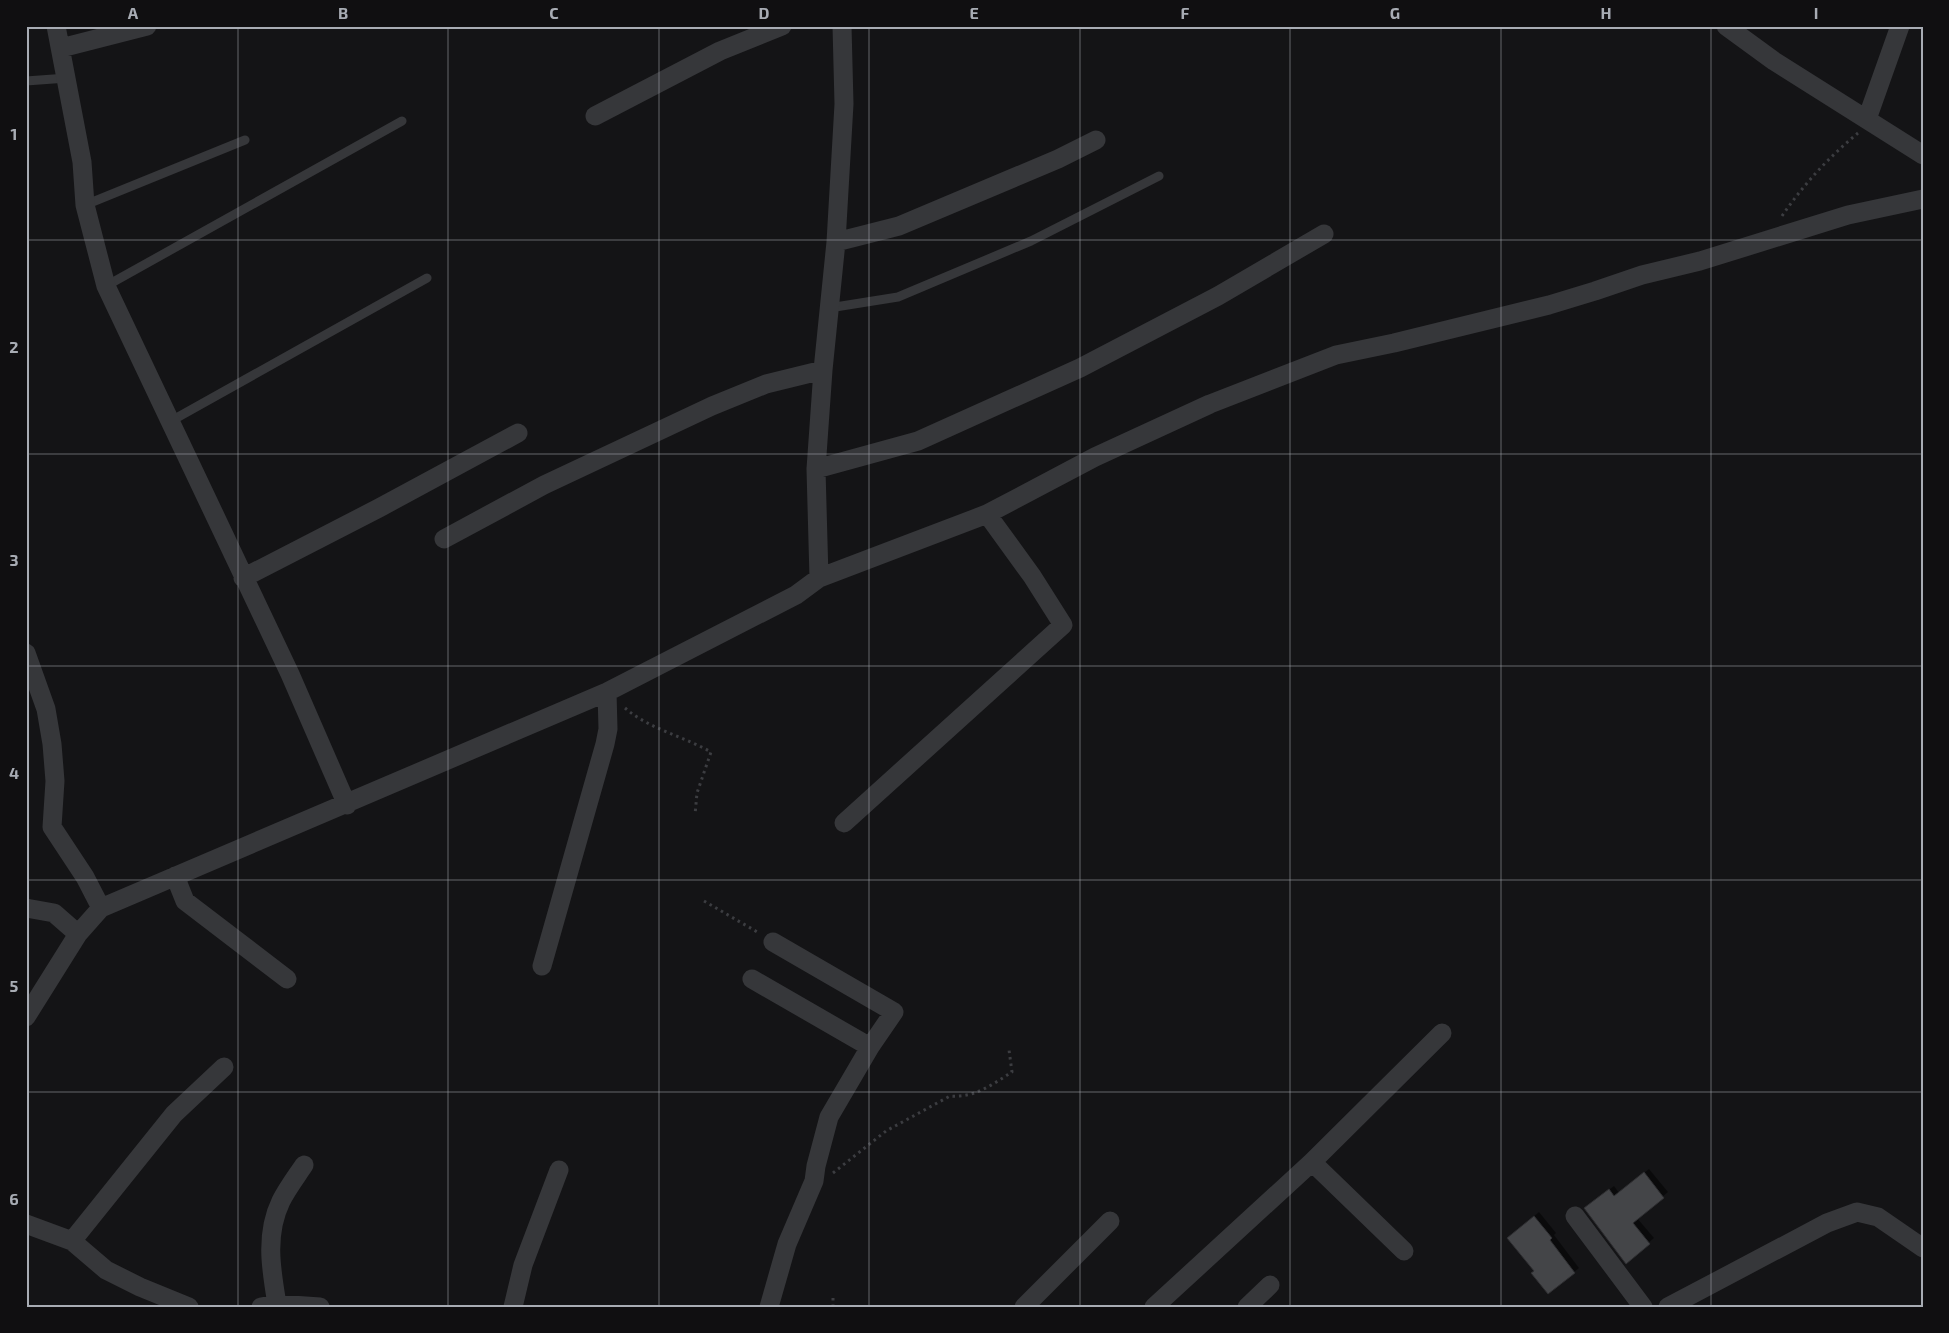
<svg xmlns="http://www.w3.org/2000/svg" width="1949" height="1333" font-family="'Exo 2',sans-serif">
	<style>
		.shadow { fill: #0007 }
		.building { fill: #444548; stroke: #2f2f32 }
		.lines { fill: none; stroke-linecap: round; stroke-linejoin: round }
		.path { stroke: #3c3d41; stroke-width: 3; stroke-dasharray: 2.5 4; stroke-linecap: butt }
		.service { stroke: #36373a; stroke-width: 9 }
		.minor { stroke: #36373a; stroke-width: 19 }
		.grid { fill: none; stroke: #a8acb4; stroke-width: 1; stroke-opacity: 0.55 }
		.neatline { fill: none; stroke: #a8acb4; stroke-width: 2 }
		.grid-label { font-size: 16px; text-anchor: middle; font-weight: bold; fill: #a8acb4 }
	</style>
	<rect width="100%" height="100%" fill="#141416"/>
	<path class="shadow" d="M1649,1169L1668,1192L1637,1218L1654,1238L1626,1262L1590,1204L1614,1186L1619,1193Z
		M1539,1212L1556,1233L1554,1235L1579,1268L1548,1293L1513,1234Z"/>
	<path class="building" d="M1644,1172L1664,1198L1633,1223L1650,1244L1626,1264L1584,1208L1609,1189L1614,1196Z
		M1534,1216L1552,1238L1550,1240L1575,1273L1548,1294L1531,1273L1534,1271L1507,1238Z"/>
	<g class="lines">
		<path class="path" d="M1782,216C1803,185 1829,157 1858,133
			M625,708C649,729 683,736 711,752L697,793L695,815
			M704,901L759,933
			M833,1173L886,1131L950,1096C975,1098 993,1084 1012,1072L1009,1050
			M833,1307V1295"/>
		<path class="service" d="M26,81L67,78
			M85,205L245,140
			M106,286L402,121
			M829,308L898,297L1031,241L1159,176
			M171,421L427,278"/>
		<path class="minor" d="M56,26L82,162L85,205L106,286L290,674L347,805
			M1726,26L1774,61L1923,155
			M61,48L147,26
			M595,116L720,51L782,26
			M1867,119L1900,26
			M836,242L899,226L1058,159L1096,140
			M816,469L918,441L1080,368L1218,296L1324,234
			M444,539L544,485L712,406L766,384L823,370
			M243,578L379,508L518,433
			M819,578L987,514L1095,457L1210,404L1336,355L1394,343L1549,305L1595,291L1642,275L1700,261L1848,215L1923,199
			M26,653L46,709L52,744L55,781L52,827L85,877L101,908
			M844,823L1063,625L1032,576L987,514
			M175,876L185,901L287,979
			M26,908L54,913L78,934
			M542,966L605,744L608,729L607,692
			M752,979L870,1047
			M26,1017L78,934L101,908L607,692L796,595L819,578L816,469L823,370L836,242L844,104L842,26
			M1312,1162L1404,1251
			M1575,1216L1643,1307
			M26,1224L72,1241L106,1270L140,1287L189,1307
			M72,1241L174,1114L224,1067
			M277,1304C271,1269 265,1234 281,1201C287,1189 296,1177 304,1165
			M261,1307L277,1304L320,1307
			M513,1307L523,1265L559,1170
			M769,1307L787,1244L814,1181L816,1166L829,1117L870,1047L894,1012L773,942
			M1024,1307L1110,1221
			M1154,1307L1312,1162L1442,1033
			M1247,1307L1270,1285
			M1668,1307L1827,1223L1857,1212L1878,1217L1923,1248"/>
	</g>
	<path class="grid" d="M238,26V1307M448,26V1307M659,26V1307M869,26V1307M1080,26V1307M1290,26V1307M1501,26V1307M1711,26V1307M26,240H1923M26,454H1923M26,666H1923M26,880H1923M26,1092H1923"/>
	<rect width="1949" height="1333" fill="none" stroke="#100f11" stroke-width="55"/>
	<rect x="28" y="28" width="1894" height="1278" class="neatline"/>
	<g class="grid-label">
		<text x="133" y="19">A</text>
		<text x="343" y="19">B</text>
		<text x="554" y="19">C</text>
		<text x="764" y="19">D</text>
		<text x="974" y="19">E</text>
		<text x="1185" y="19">F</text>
		<text x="1395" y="19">G</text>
		<text x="1606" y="19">H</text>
		<text x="1816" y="19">I</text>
		<text x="14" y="140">1</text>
		<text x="14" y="353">2</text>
		<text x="14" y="566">3</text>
		<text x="14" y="779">4</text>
		<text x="14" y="992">5</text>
		<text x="14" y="1205">6</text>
	</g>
</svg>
